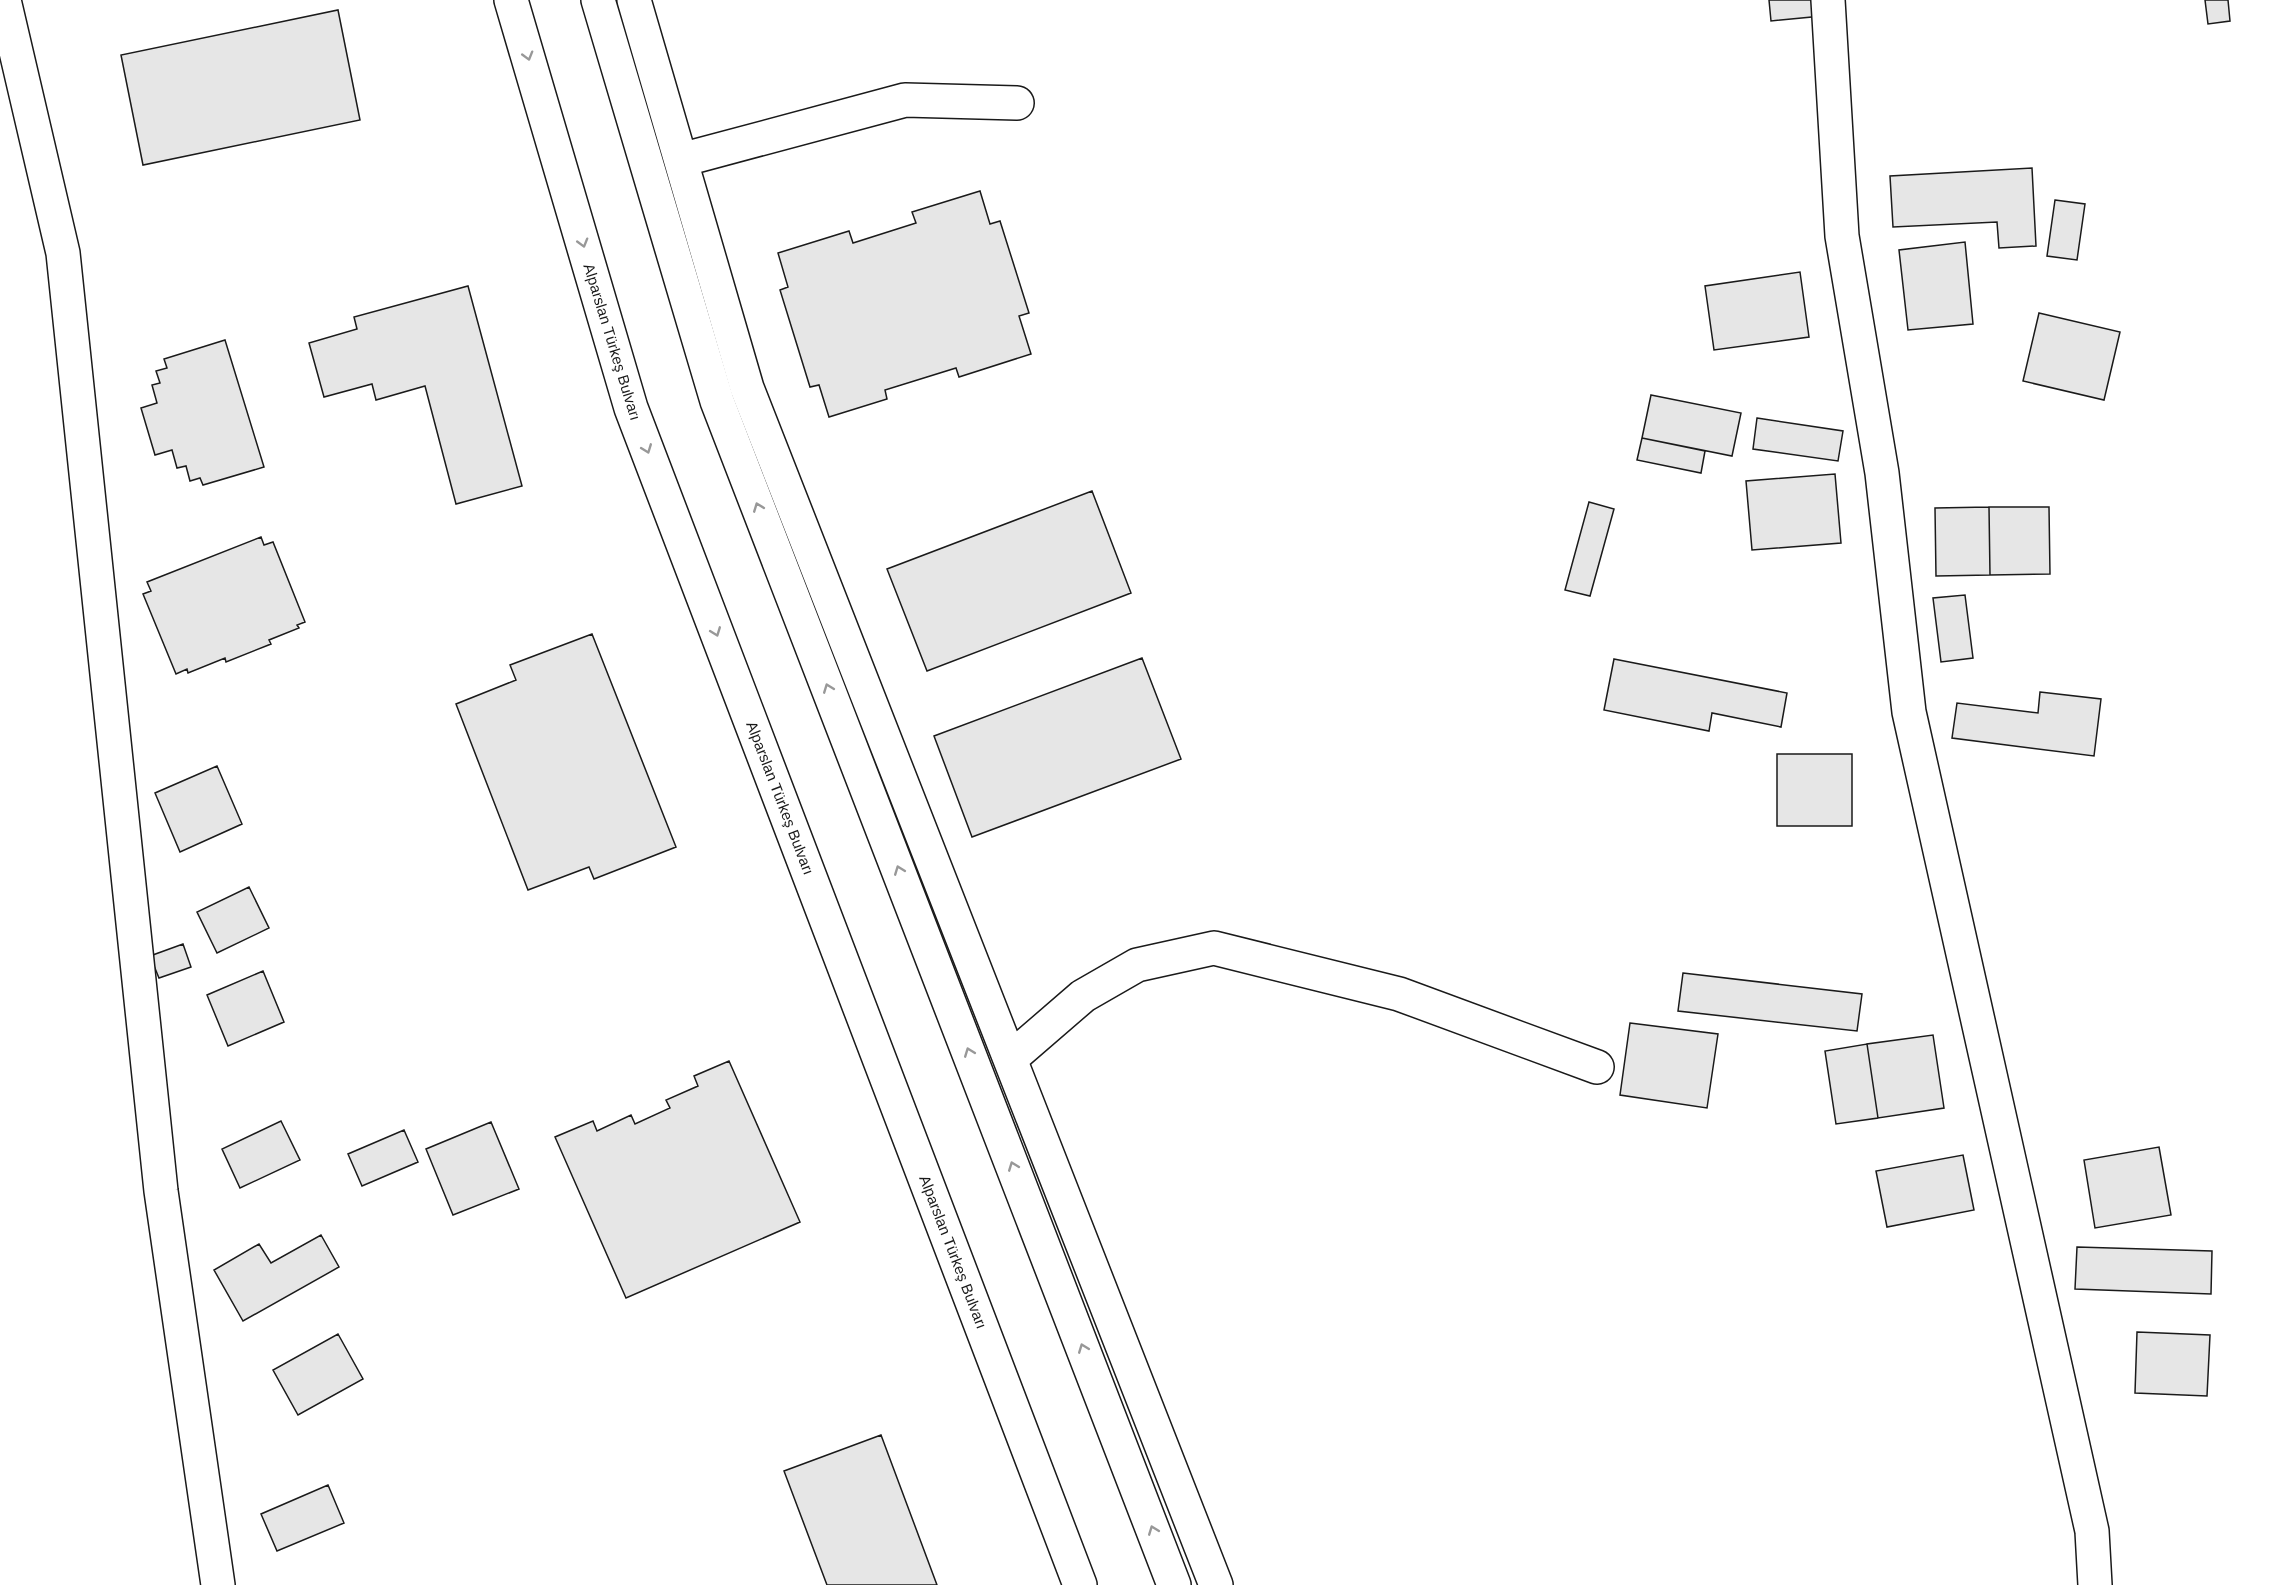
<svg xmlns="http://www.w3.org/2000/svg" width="2295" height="1585" font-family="Arial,sans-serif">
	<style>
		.building { fill: #e6e6e6; stroke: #1a1a1a; stroke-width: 1.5 }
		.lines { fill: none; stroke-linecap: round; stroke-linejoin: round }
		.minor-casing { stroke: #1a1a1a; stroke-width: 36 }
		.major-casing { stroke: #1a1a1a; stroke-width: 36 }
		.minor { stroke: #fff; stroke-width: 33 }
		.major { stroke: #fff; stroke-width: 33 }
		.oneway { stroke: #989898 }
		.labels { text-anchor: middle; stroke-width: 4.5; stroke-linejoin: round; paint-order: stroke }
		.street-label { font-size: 15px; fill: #1a1a1a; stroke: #fff }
	</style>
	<rect width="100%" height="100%" fill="#fff"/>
	<path class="building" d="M1769,0H1821L1822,16L1771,21Z
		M2205,0H2228L2230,21L2208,24Z
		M338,10L360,120L143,165L121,55Z
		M2032,168L2036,246L1999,248L1997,222L1893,227L1890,176Z
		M980,191L990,224L1000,221L1029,313L1019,316L1031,354L959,377L956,368L885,390L887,399L829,417L819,385L810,387L780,290L788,287L778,253L849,231L853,243L916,223L912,212Z
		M2055,200L2085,204L2077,260L2047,256Z
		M1965,242L1973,324L1908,330L1899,250Z
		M1800,272L1809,337L1714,350L1705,286Z
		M468,286L522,486L456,504L425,386L376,400L372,384L324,397L309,343L357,329L354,317Z
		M2039,313L2120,332L2104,400L2023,381Z
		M225,340L264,467L203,485L200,478L190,481L186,466L177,468L172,450L155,455L141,408L157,403L152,385L160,383L156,371L167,368L164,359Z
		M1651,395L1741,413L1732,456L1642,438Z
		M1757,418L1843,431L1838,461L1753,449Z
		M1642,438L1705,451L1701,473L1637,460Z
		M1835,474L1841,543L1752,550L1746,481Z
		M1092,491L1131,593L927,671L887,569Z
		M1589,502L1614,509L1590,596L1565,590Z
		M1989,507H2049L2050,574L1990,575Z
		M1989,507L1990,575L1936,576L1935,508Z
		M261,537L264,545L273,542L305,622L297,625L299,628L269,640L271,644L226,662L225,658L188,673L187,669L176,674L143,594L151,591L147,582Z
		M1965,595L1973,658L1941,662L1933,598Z
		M592,634L676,847L594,879L589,867L528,890L456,704L516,680L510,665Z
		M1142,658L1181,759L972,837L934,736Z
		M1614,659L1787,693L1781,727L1712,713L1709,731L1604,710Z
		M2040,692L2101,699L2094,756L1952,738L1957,703L2038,713Z
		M1777,754H1852V826H1777Z
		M217,766L242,824L180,852L155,793Z
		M249,887L269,928L217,953L197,912Z
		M183,944L191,967L159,978L150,956Z
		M263,971L284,1022L228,1046L207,995Z
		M1683,973L1862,994L1857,1031L1678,1011Z
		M1630,1023L1718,1034L1707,1108L1620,1095Z
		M1933,1035L1944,1108L1878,1118L1867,1044Z
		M1867,1044L1878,1118L1836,1124L1825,1051Z
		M729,1061L800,1222L626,1298L555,1137L593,1121L597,1131L631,1115L635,1124L670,1108L666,1100L698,1086L694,1076Z
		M281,1121L300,1160L240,1188L222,1149Z
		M491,1122L519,1189L453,1215L426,1149Z
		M404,1130L418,1162L362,1186L348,1154Z
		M2159,1147L2171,1215L2095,1228L2084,1160Z
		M1963,1155L1974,1210L1887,1227L1876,1171Z
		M321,1235L339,1267L243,1321L214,1270L259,1244L271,1263Z
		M2077,1247L2212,1251L2211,1294L2075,1289Z
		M2137,1332L2210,1335L2207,1396L2135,1393Z
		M338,1334L363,1379L298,1415L273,1370Z
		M881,1435L937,1585H827L784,1471Z
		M328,1485L344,1523L277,1551L261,1514Z"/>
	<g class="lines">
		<defs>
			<path id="minor" d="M4,0L63,253L161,1191L218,1585
				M634,0L747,388L1216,1585
				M1828,0L1842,236L1882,473L1909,712L2092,1531L2095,1585
				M681,160L905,100L1017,103
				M1010,1059L1083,996L1137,965L1214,948L1399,994L1597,1067"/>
			<path id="major" d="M511,0L631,408L1080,1585
				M598,0L717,401L1174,1585"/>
		</defs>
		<use href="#minor" class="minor-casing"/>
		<use href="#major" class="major-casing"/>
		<use href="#minor" class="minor"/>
		<use href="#major" class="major"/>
	</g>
	<defs><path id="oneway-chevron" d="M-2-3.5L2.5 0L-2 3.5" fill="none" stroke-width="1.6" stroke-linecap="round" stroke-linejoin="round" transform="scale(1.5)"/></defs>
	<g class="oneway">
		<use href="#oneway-chevron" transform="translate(528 56) rotate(74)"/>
		<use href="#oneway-chevron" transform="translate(583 243) rotate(74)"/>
		<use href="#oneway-chevron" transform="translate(647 449) rotate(69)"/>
		<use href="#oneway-chevron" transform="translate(758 507) rotate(-111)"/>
		<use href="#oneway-chevron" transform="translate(716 632) rotate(69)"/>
		<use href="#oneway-chevron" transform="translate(828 688) rotate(-111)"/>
		<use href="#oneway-chevron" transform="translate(899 870) rotate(-111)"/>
		<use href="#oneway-chevron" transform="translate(969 1052) rotate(-111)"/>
		<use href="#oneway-chevron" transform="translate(1013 1166) rotate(-111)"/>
		<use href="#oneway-chevron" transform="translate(1083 1348) rotate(-111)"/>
		<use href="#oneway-chevron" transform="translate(1153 1530) rotate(-111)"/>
	</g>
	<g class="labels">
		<g class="street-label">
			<text transform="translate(612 342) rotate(73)" y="5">Alparslan Türkeş Bulvarı</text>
			<text transform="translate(780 798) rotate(69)" y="5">Alparslan Türkeş Bulvarı</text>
			<text transform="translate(953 1252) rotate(69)" y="5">Alparslan Türkeş Bulvarı</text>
		</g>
	</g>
</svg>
